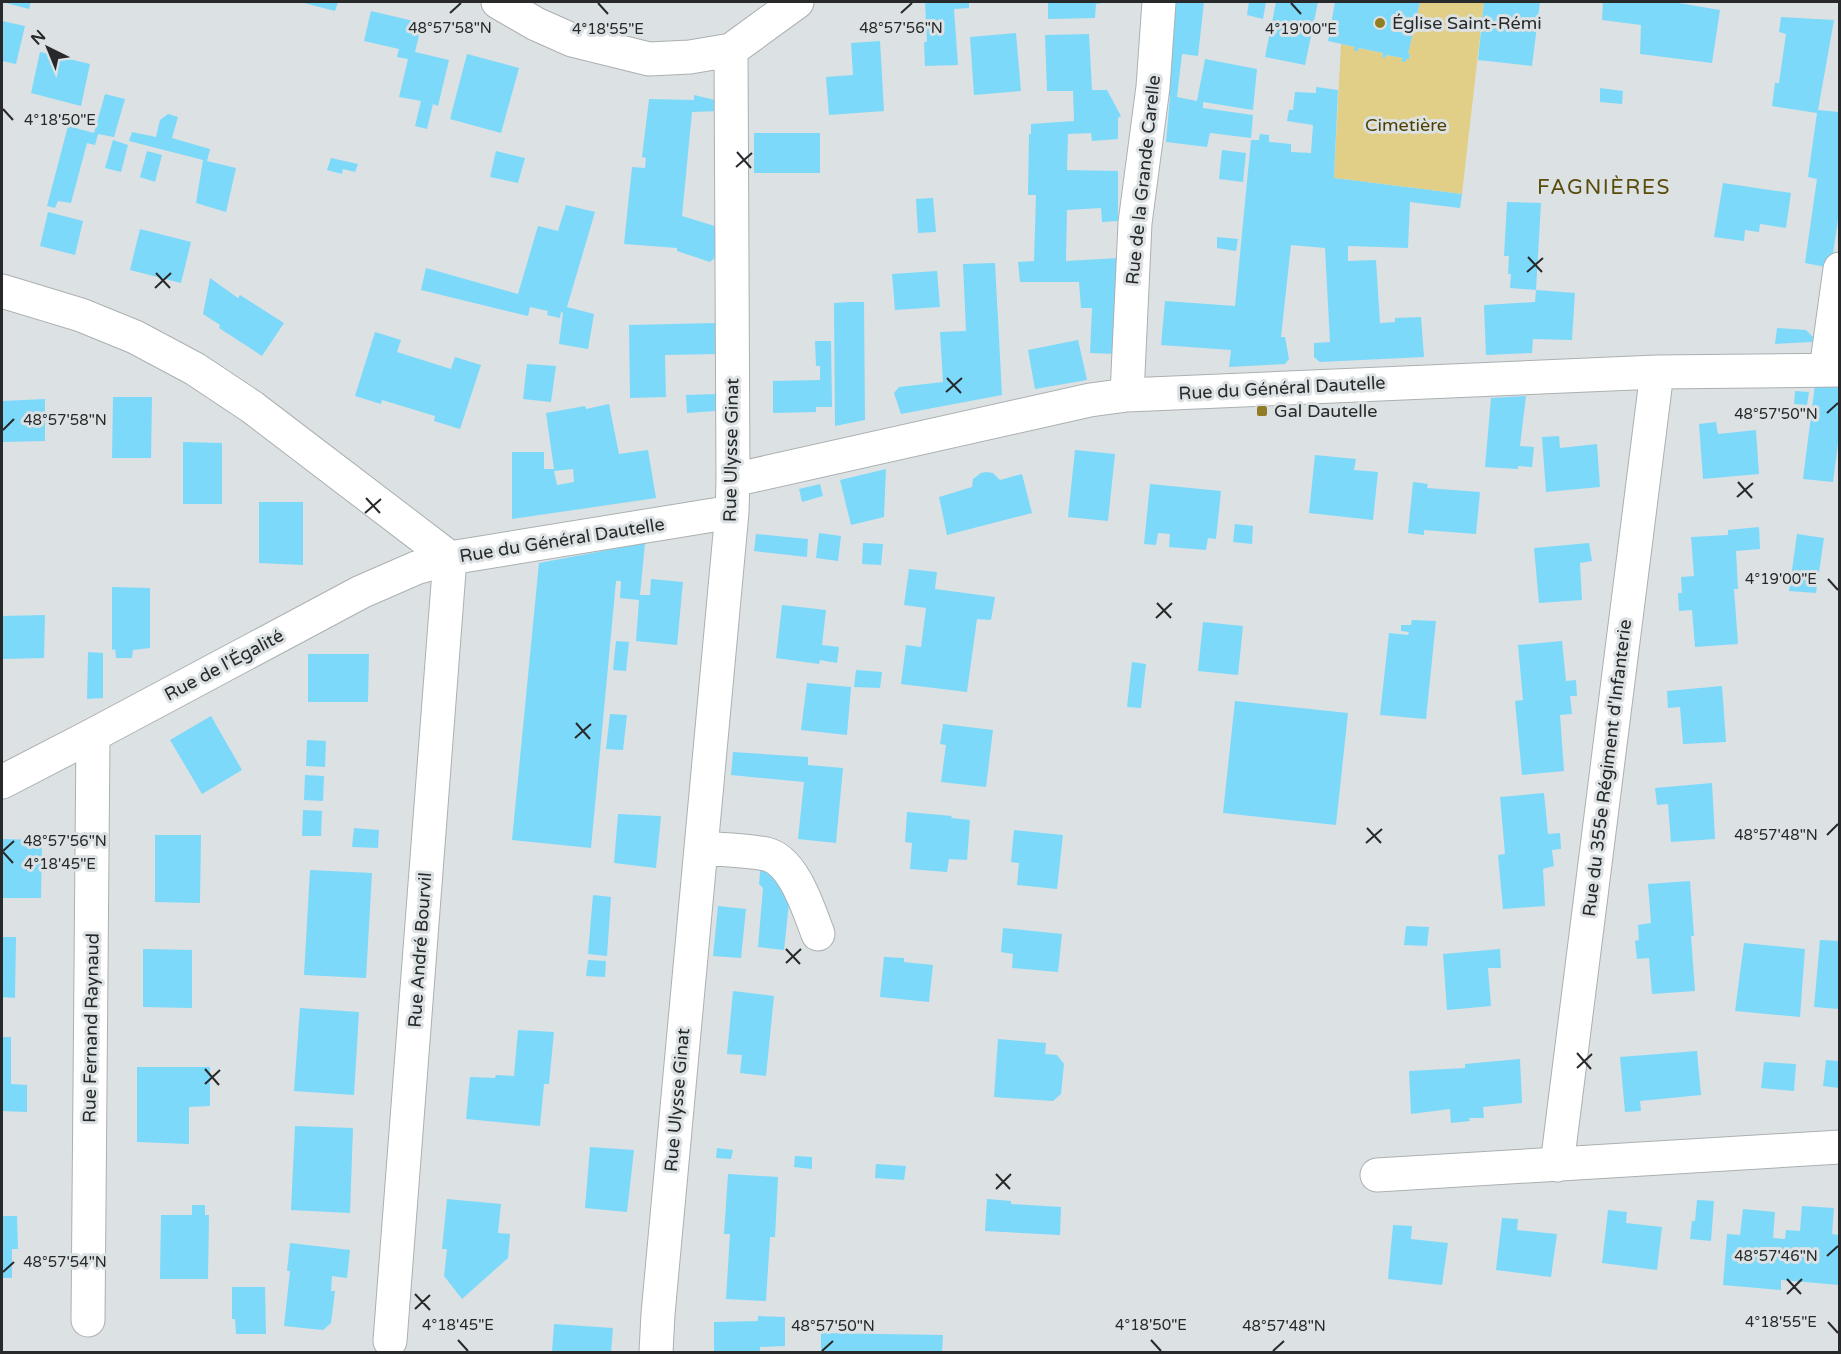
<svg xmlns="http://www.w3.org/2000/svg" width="1841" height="1354" font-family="'Varela Round',sans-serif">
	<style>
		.green { fill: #e2cf87 }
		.building { fill: #7dd9f9; fill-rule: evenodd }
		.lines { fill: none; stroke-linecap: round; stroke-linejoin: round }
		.minor-casing { stroke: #abb0b1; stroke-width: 35 }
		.minor { stroke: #fff; stroke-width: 33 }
		.ticks { fill: none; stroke: #27292a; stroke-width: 2 }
		.poi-dot { fill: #937d24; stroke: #dce1e3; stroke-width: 2 }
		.labels { text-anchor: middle; stroke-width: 6; stroke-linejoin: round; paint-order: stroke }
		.poi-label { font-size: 18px; fill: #27292a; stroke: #dce1e3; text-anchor: start }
		.park-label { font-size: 18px; fill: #4d3f00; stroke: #dce1e3 }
		.street-label { font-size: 18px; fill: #27292a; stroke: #dce1e3 }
		.quarter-label { font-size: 21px; letter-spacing: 1.5px; fill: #594b0a; stroke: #dce1e3 }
		.ticks-label { font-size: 15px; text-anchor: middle; fill: #27292a; stroke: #dce1e3; stroke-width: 6; stroke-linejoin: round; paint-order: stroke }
	</style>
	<rect width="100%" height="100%" fill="#dce1e3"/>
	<path class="green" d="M1420,2H1484L1462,194L1334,178L1341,44L1355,47V51H1358L1359,48L1383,53L1382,57L1385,58L1386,55L1403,58L1402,61L1406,62V59H1409L1410,54H1408Z"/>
	<path class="building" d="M2,2H31L29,9Z
		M300,2H338L335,11Z
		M925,2H969V8L954,9L958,65L925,66L924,42H927Z
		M1048,2H1103V3L1096,4L1095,18L1048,19Z
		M1170,2H1204L1198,56L1182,54L1177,97L1197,101L1205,59L1257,69L1253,110L1203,102V108L1253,115L1251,138L1210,133L1207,147L1166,142L1170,96L1165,95Z
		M1249,2H1266L1263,19L1247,15Z
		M1276,2H1318L1305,65L1265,57Z
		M1335,2H1420L1408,54H1410L1409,59H1406V62L1401,61L1403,58L1386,55L1385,58L1382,57L1383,53L1359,48L1358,51H1354L1355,47L1328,41Z
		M1484,2H1540L1532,66L1478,60Z
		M1603,2H1673L1720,10L1712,63L1640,54L1641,25L1602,20Z
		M371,11L422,23L415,52L449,60L438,106L433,104L427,129L415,126L421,101L399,97L408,59L397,57L399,49L364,41Z
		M1781,17L1834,20L1818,110L1839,112V212L1831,268L1805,263L1817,179L1808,177L1817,113L1772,106L1775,83H1779L1786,34L1779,32Z
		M2,21L25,26L16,64L2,61Z
		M1016,33L1021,91L974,95L970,37Z
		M1089,34L1092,90H1107L1121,116L1118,118V139L1092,141L1091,133L1068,134L1067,170L1118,171V221L1102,222L1101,208L1067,210L1066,261L1119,258L1116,354L1090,353L1092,308H1081L1079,282H1020L1018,262L1034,261L1036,195H1028L1029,134H1031V124L1074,121L1073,91H1047L1045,35Z
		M880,41L884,111L829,115L826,77L853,75L851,43Z
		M40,52L90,64L81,106L31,93Z
		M467,54L519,68L501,133L450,119Z
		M1316,87L1338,90L1334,178L1462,194L1460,208L1410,202L1408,248L1348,246V261L1376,260L1380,323L1395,322V318L1421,317L1424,357L1320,362L1314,357V343L1330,342L1325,248L1291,245L1281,337H1285L1289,359L1285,364L1229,367L1231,350L1161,345L1165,301L1235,306L1251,140H1259L1260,134L1269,135V142L1291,144V152L1311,153L1313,125L1287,121L1289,110H1293L1295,92L1316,93Z
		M1600,88L1623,91L1622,104L1600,102Z
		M105,94L125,99L114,137L98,134L95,145L87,143L71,203L58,201L55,208L47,206L68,126L94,133Z
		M694,95L715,100L721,111L692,112L682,216L718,227V255L710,262L677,251V248L624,244L632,167L645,168L646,158L642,157L649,99L694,100Z
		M168,114L178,117L172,138L210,149L207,161L236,168L226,212L196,203L203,160L129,141L132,132L156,137L160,120Z
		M754,133H820V173H754Z
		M113,140L128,145L121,172L105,168Z
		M1222,150L1246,153L1243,182L1219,179Z
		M147,151L162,155L155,182L140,177Z
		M496,151L525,158L518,183L490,177Z
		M331,158L358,164L355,172L343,169L342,174L327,170Z
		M1723,183L1791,193L1786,228L1760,224L1759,232L1745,230L1744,241L1714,237Z
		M933,198L936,232L918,233L916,199Z
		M1507,202L1541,203L1536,290L1510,288L1511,274H1508L1509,256H1504Z
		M566,205L595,212L567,307L594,314L588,349L559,344L563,313L561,312L560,318L547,315L548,311L530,307L528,316L421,290L426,268L518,294L538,226L558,231Z
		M48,212L83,221L75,255L40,246Z
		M140,229L191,242L181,283L130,270Z
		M1217,237L1238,239L1236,251L1217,248Z
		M995,263L1002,395L901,414L894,393L899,387L943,382L940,332L966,331L963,264Z
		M937,271L940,307L895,310L892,274Z
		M210,278L238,298L240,295L284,323L262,356L219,328L220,325L203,314Z
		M1536,290L1575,293L1572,340L1533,339L1532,353L1486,355L1484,305L1535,302Z
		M850,302H864L865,420L835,426L834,303Z
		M716,323L717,354L665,355L666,397L630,398L629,325Z
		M1777,328L1806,330L1814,338L1812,342L1775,344Z
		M375,332L401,340L397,352L451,369L455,357L481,365L460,429L434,421L435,416L425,413L382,400L381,404L355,396Z
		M1078,340L1087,380L1035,389L1028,350Z
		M815,341H831L832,407H816V412L773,413V381L820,380V366H816Z
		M527,364L556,366L551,402L523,399Z
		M1815,384L1839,387V435L1833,482L1803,479Z
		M1795,391L1809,392L1807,405L1794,404Z
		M716,394L715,411L687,413L686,395Z
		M1526,396L1520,446L1534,447L1532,467L1518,466V469L1485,467L1491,398Z
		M113,397H152L151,458H112Z
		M45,399V441L2,442V401Z
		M609,404L619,454L648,450L656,498L512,519V452H544V469H554L546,413L585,406L586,409ZM573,469L574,482L557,485L554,471Z
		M1716,422L1718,434L1756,430L1759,474L1703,479L1699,424Z
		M1559,436L1560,448L1597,444L1600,487L1546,492L1542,437Z
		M183,442L222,443V504H183Z
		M1075,450L1115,454L1108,521L1068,517Z
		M1315,455L1356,459L1354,470L1378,472L1373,520L1309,513Z
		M886,469L884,517L851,525L840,480Z
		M986,472L993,473L1000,480L1022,474L1032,513L947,535L939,497L972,487L973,479L981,473Z
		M1413,482L1428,484L1427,488L1480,492L1476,534L1424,530V535L1408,533Z
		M820,484L823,496L802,502L799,489Z
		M1150,484L1221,491L1216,539L1208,538L1206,550L1169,547L1170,534L1158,533L1156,545L1144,544Z
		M259,502H303V565L259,563Z
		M1235,524L1253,526L1252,544L1233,542Z
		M1759,527L1760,549L1736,551L1738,589H1734L1738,644L1695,647L1692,610L1679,611L1678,593H1682L1681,577L1694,576L1691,537L1728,535V530Z
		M819,533L841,536L838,561L816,558Z
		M756,534L808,539L807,557L754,551Z
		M1797,534L1824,538L1816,593L1789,591Z
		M645,543L640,595H650L651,579L683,582L677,645L636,641L639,600L620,598L621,581H616L591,848L512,840L539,563Z
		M863,543L883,544L881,565L862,564Z
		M1589,543L1592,561L1580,563L1582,600L1539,603L1534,548Z
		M909,569L937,572L935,589L995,597L991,620L977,619L967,692L901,684L906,645L921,647L926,608L904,605Z
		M112,587L150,588V648L133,650L132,658H116L115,649L112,650Z
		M782,605L826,610L822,645L839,647L837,663L820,660L819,664L776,658Z
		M45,615L44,658L2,659V616Z
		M1412,620L1436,621L1426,719L1380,715L1389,633L1408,635L1409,632L1401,631V625H1411Z
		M1203,622L1243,626L1238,675L1198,671Z
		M616,641L629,642L626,671L613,670Z
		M1562,641L1566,681L1576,680L1577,696H1570L1572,714L1560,715L1564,771L1522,775L1515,701L1523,700L1518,645Z
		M88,652L103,653V698L87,699Z
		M308,654H369L368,702H308Z
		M1132,662L1146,664L1141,708L1127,707Z
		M856,670L882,672L880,688L854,687Z
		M807,683L851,687L847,735L801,730Z
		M1722,686L1726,742L1683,744L1680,707L1668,708L1667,691Z
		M1235,701L1348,713L1336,825L1223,813Z
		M610,714L627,715L623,750L606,749Z
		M211,716L242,770L202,794L170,740Z
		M943,724L993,730L986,787L941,782L946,745L940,744Z
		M307,740L326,741L325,767L306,766Z
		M733,752L808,757V765L843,768L836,843L798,839L804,782L731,775Z
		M305,775L324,776L323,801L304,800Z
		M1712,783L1715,839L1671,842L1668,804L1657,805L1655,788Z
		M1544,793L1548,834L1560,833L1561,849L1552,850L1554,866L1543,869L1545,906L1503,909L1498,855L1505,854L1500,797Z
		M303,810L322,811L321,836H302Z
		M907,812L952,816L951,818L970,820L967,860L949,859L947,872L910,869L912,843L905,842Z
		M618,814L661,816L656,868L614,863Z
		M354,828L379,830L378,848L352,847Z
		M1014,830L1063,835L1057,889L1017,885L1019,863L1011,862Z
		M155,835H201L200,903L155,902Z
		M2,839L42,840L41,898H2Z
		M761,861L790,894L784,950L758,947L763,888L759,884Z
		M310,870L372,873L366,978L304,975Z
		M1690,881L1694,936H1691L1695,991L1652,994L1649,958L1637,959L1635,941L1639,940L1638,925L1651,923L1648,884Z
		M593,895L611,897L607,956L588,954Z
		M718,906L746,909L741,958L713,956Z
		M1406,926L1429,927L1427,946L1404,945Z
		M1003,928L1062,934L1058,972L1012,968L1013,954L1001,952Z
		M2,937H16L15,998L2,997Z
		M1820,940L1839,941V1009L1814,1007Z
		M1744,943L1805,949L1800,1017L1735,1011Z
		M143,949L192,950V1008L143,1007Z
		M1500,949L1501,968H1488L1491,1006L1447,1010L1443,954Z
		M884,957L904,958V962L933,965L929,1002L880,997Z
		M588,960L606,961L605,977L586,976Z
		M733,991L774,996L766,1076L740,1073L742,1055L727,1054Z
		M300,1008L359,1012L354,1095L294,1091Z
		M518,1030L554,1032L549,1084H544L540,1126L466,1119L470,1077L495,1078L496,1075L514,1076Z
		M2,1037H11V1084L27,1085V1112L2,1111Z
		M998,1039L1046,1043L1045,1054L1057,1055L1064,1064L1061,1094L1053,1101L994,1097Z
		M1697,1051L1701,1095L1640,1101L1641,1111L1625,1112L1620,1057Z
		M1520,1059L1522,1103L1483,1107L1484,1118H1469L1470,1121L1451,1123L1450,1109L1411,1114L1409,1071L1465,1068V1064Z
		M1826,1060L1839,1061V1088L1823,1086Z
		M1764,1062L1796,1064L1794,1091L1761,1088Z
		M137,1067H210V1106L189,1107V1144L137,1142Z
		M295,1126L353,1128L350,1213L291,1210Z
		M590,1147L634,1150L627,1212L585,1208Z
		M717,1148L733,1150L731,1159L716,1158Z
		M795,1156L812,1157V1169L794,1167Z
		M876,1164L906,1166L904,1180L875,1178Z
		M728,1174L778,1177L775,1237H770L766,1301L726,1299L730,1234H724Z
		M447,1199L501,1204L498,1233L510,1234L508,1258L462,1299L444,1276L447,1249H442Z
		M987,1199L1011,1201V1204L1061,1207L1060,1235L985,1231Z
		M1697,1200L1714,1201L1711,1241L1690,1239L1692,1221H1695Z
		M192,1205H205V1215H209L208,1279H160L161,1215H192Z
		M1802,1206L1834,1208L1832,1234L1839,1235V1285L1781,1280V1290L1723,1285L1727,1234L1740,1235L1743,1209L1775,1212L1773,1238L1785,1239L1786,1230L1800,1231Z
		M1608,1210L1627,1212L1626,1223L1662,1227L1657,1270L1602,1263Z
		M2,1216H17L18,1249H12V1278H2Z
		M1502,1218L1518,1219L1517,1230L1557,1234L1551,1277L1496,1270Z
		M1393,1225L1412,1226L1411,1239L1448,1243L1442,1285L1388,1279Z
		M290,1243L350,1250L347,1278L332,1276L331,1291H335L331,1323L323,1330L284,1326L290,1271H287Z
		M232,1287H265L266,1334H236L235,1319H232Z
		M758,1316L785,1317V1346L760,1347V1352H714V1322L758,1321Z
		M554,1324L613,1328L611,1352H552Z
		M821,1333L943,1335L942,1352H821Z"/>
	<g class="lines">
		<defs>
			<path id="minor" d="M498,2L536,24L572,40L649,59L690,57L731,50L797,2
				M2,291L81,315L135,337L195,369L252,407L450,558L732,512
				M1826,370L1840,269
				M1127,395L1135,223L1153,87L1159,2
				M733,480L1090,400L1127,395L1657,372L1840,370
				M2,782L93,735L361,592L416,568L450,558L390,1341
				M701,848C722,850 745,850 766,854C794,860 809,911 818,934
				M1557,1165L1657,372
				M1377,1175L1840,1147
				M88,1320L93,735
				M656,1352L658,1314L732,512L733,480L731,50"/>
		</defs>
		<use href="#minor" class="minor-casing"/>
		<use href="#minor" class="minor"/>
	</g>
	<path class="ticks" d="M598,3L608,14M1291,3L1301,14M450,13L461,3M901,13L912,3M3,109L13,120M737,152L751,168M736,167L752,153M1528,257L1542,272M1527,272L1543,258M156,273L170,288M155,288L171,273M947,378L961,393M946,392L962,378M1827,413L1838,403M3,430L14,419M1738,482L1752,498M1737,497L1753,483M366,498L380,513M365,513L381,499M1828,579L1838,590M1157,603L1171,618M1156,618L1172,603M576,723L590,739M575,738L591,724M1367,828L1381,843M1827,835L1838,824M1366,843L1382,829M3,851L14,841M3,852L13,863M786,949L800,964M786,963L801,949M1577,1053L1591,1069M1577,1068L1592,1054M205,1069L219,1085M205,1084L220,1070M996,1174L1010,1189M996,1189L1011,1174M1827,1256L1838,1246M3,1272L14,1262M1787,1279L1801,1294M415,1294L430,1310M1787,1294L1802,1279M415,1309L430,1295M1828,1322L1838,1333M458,1340L468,1351M1151,1340L1161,1351M822,1351L833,1341M1273,1351L1284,1341"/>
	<g class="poi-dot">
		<circle cx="1380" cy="23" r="6"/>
		<rect x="1256" y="405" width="12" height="12" rx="3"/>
	</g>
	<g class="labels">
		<g class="poi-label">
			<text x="1392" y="29">Église Saint-Rémi</text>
			<text x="1274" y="417">Gal Dautelle</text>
		</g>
		<g class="park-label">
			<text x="1406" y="131">Cimetière</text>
		</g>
		<g class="street-label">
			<text transform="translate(1143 180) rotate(-84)" y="6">Rue de la Grande Carelle</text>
			<text transform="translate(1282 388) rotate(-3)" y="6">Rue du Général Dautelle</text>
			<text transform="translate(731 450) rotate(-89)" y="6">Rue Ulysse Ginat</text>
			<text transform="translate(562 540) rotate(-9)" y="6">Rue du Général Dautelle</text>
			<text transform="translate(224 665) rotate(-28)" y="6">Rue de l'Égalité</text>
			<text transform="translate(1607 768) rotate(-83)" y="6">Rue du 355e Régiment d'Infanterie</text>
			<text transform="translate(420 950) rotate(-86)" y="6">Rue André Bourvil</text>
			<text transform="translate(91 1028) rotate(-89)" y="6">Rue Fernand Raynaud</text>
			<text transform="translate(677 1100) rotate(-85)" y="6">Rue Ulysse Ginat</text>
		</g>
		<g class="quarter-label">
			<text x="1604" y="194">FAGNIÈRES</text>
		</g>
	</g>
	<g class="ticks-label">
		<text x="450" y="33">48°57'58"N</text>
		<text x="901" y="33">48°57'56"N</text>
		<text x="608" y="34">4°18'55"E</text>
		<text x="1301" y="34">4°19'00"E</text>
		<text x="60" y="125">4°18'50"E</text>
		<text x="1776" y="419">48°57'50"N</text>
		<text x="65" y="425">48°57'58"N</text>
		<text x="1781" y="584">4°19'00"E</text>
		<text x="1776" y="840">48°57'48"N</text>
		<text x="65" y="846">48°57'56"N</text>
		<text x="60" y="869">4°18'45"E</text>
		<text x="1776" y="1261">48°57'46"N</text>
		<text x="65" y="1267">48°57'54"N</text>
		<text x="1781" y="1327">4°18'55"E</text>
		<text x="458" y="1330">4°18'45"E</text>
		<text x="1151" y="1330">4°18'50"E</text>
		<text x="833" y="1331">48°57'50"N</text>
		<text x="1284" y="1331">48°57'48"N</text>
	</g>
	<rect width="1841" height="1354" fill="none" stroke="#27292a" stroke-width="6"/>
	<g transform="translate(48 48) rotate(317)" stroke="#dce1e3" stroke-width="4.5" paint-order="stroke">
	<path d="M0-4.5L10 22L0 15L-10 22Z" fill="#27292a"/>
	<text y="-9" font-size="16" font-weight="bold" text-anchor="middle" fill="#27292a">N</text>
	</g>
</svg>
